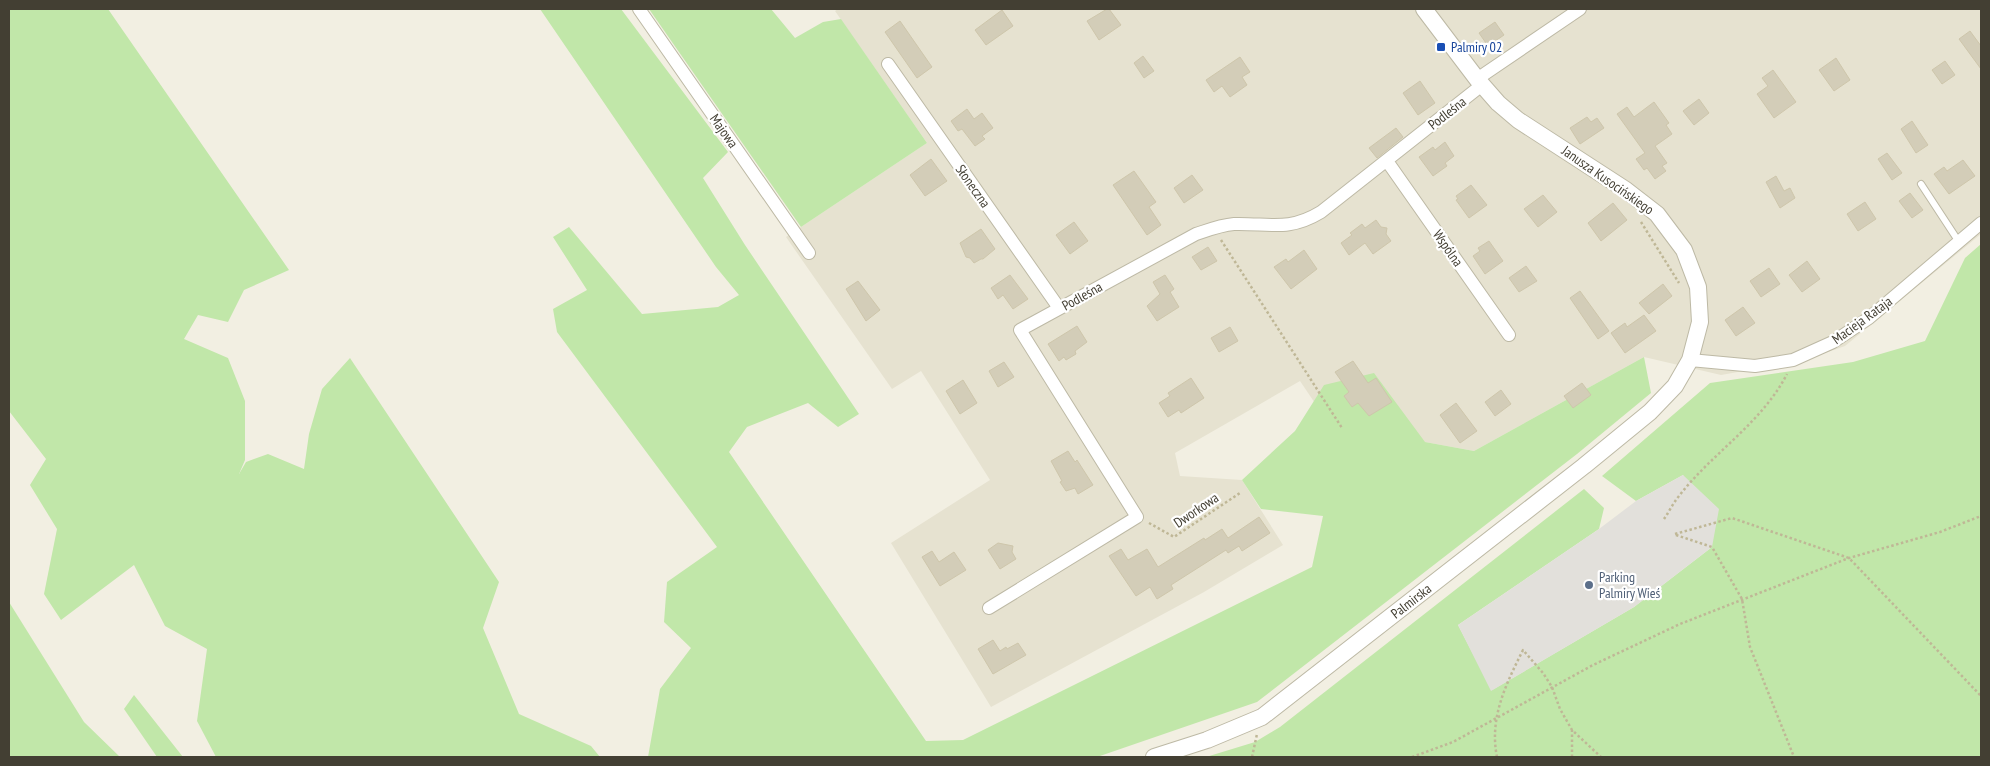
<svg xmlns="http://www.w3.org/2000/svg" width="1990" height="766" font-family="'PT Sans Narrow',sans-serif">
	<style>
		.residential { fill: #e6e2d0 }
		.green { fill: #c1e7a9 }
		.parking { fill: #e2e0db }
		.building { fill: #d3cdb8; stroke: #cec6ab }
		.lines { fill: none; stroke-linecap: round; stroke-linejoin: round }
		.service-casing { stroke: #bdb9a5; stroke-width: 8 }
		.minor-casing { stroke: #bdb9a5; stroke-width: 14 }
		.tertiary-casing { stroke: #bdb9a5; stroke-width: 18 }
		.path { stroke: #bfb796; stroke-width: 2.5; stroke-dasharray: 2.5 2.5; stroke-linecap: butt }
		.service { stroke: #fff; stroke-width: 6 }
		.minor { stroke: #fff; stroke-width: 12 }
		.tertiary { stroke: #fff; stroke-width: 16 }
		.transit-dot { fill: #1a4fb4; stroke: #fff; stroke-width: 2 }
		.service-dot { fill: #5c6f8a; stroke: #fff; stroke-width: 2 }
		.labels { text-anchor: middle; stroke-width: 4.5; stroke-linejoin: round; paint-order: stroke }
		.transit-label { font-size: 14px; fill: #164399; stroke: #fff; text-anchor: start }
		.street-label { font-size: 14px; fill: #433f33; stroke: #fff }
		.service-label { font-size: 14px; fill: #4e5e75; stroke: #fff; text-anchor: start }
	</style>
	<rect width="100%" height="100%" fill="#f2efe2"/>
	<path class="residential" d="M838,9H1981V234L1845,346L1805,360L1721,375L1644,357L1474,451L1425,442L1350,455L1300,381L1175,453L1180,476L1242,480L1283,545L1204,592L991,707L891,543L990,480L921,371L892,389L786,237L927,143L835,11Z"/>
	<path class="green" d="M9,9H108L289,270L244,290L228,322L198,315L184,339L228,358L245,401V460L239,474L246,462L268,454L304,469L309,434L322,389L350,358L499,582L483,628L519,714L591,746L600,757H216L197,721L207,649L165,626L134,565L61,620L44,594L57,529L30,485L46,459L9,411Z
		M540,9H621L728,152L703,178L745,245L859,414L838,427L808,403L747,427L729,452L926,741L963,740L1312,567L1323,516L1261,509L1242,480L1295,431L1324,385L1374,373L1425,442L1474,451L1644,357L1651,393L1577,454L1257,702L1097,757H648L660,689L691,648L664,622L667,582L717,547L557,332L553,309L587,290L553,237L569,227L642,314L718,307L739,295L716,267Z
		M649,9H771L795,38L823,22L841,19L927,143L801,227Z
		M1981,244V757H1206L1255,742L1280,727L1584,489L1604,508L1599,529L1458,625L1492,690L1634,607L1712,547L1683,475L1636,501L1602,476L1710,383L1853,362L1925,341L1965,258Z
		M9,602L84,722L120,757H9Z
		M134,695L183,757H157L124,709Z"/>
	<path class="parking" d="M1683,475L1719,509L1712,547L1634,607L1491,691L1458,625L1599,529L1636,501Z"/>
	<path class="building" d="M1107,9H1109L1121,25L1099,40L1087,21Z
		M1002,10L1013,26L986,45L975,30Z
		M900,21L932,67L917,78L885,32Z
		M1495,22L1504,35L1488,46L1479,33Z
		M1970,31L1981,46V69L1959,39Z
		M1143,56L1154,71L1144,78L1134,63Z
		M1240,57L1250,72L1242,77L1247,85L1230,97L1222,86L1214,92L1206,80Z
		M1836,58L1850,80L1834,91L1819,70Z
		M1945,61L1955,75L1942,84L1932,70Z
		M1773,70L1796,102L1774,118L1757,94L1768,86L1762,78Z
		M1420,81L1435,103L1418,115L1403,93Z
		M1699,99L1709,113L1694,125L1683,111Z
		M1654,102L1669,123L1666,125L1672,134L1655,146L1667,163L1662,166L1666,171L1655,179L1647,168L1644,170L1636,159L1645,153L1617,114L1627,107L1634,117Z
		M967,109L974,119L982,113L993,128L982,136L985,139L975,146L962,129L958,131L951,121Z
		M1587,117L1591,122L1597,118L1604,128L1580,144L1570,128Z
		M1912,121L1928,145L1916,153L1901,129Z
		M1396,128L1403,137L1377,158L1369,148Z
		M1445,142L1454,156L1445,163L1447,166L1433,176L1419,157L1433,147L1435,150Z
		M1887,153L1902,173L1892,180L1878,159Z
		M931,159L947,181L925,196L910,175Z
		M1963,160L1975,176L1949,194L1934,174L1944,167L1947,171Z
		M1134,171L1156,202L1149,207L1161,225L1147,235L1113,185Z
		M1192,175L1203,190L1184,203L1174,188Z
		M1776,176L1784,191L1790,188L1795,198L1780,208L1766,182Z
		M1471,185L1487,205L1469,218L1456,200L1458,199L1456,196Z
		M1910,193L1923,210L1912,218L1899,201Z
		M1543,195L1557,212L1538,227L1524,209Z
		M1865,202L1876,219L1858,231L1847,214Z
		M1613,203L1627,220L1601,241L1588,223Z
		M1376,220L1381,227L1387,228L1386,234L1391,241L1373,254L1365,243L1349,255L1341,243L1352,235L1350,233L1362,224L1365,228Z
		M1074,222L1088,241L1070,254L1056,235Z
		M981,229L995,249L983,259H981L974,263L970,258L966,257L960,243Z
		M1489,241L1503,261L1485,274L1473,256L1480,251L1478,248Z
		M1208,247L1217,261L1201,270L1192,257Z
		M1304,250L1317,269L1291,289L1274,267L1286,259L1288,262Z
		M1807,261L1820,279L1802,292L1789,275Z
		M1526,266L1537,281L1519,292L1509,278Z
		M1769,268L1780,284L1761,297L1750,281Z
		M1010,275L1028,299L1013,309L1003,295L998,299L991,288Z
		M1165,275L1174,289L1170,292L1179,307L1157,321L1147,306L1160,294L1153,282Z
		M858,281L880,310L866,321L846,289Z
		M1663,284L1672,296L1649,314L1639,303Z
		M1580,291L1609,331L1598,339L1570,298Z
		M1743,307L1755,323L1736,336L1725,320Z
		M1644,315L1656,331L1625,353L1611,333L1625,323L1627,327Z
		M1077,326L1087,342L1075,351L1076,354L1066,360L1064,357L1059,361L1048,344Z
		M1230,327L1238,341L1219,352L1211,338Z
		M1353,361L1368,383L1376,378L1392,402L1369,416L1358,403L1352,407L1344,396L1349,392L1335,372Z
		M1004,362L1014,377L998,387L989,371Z
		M1191,378L1204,398L1181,413L1179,410L1168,417L1159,403L1170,396L1168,393Z
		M963,380L977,403L960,414L946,391Z
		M1582,383L1591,395L1573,408L1564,396Z
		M1501,390L1511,404L1495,416L1485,402Z
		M1456,403L1477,431L1460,443L1440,415Z
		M1068,451L1075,462L1077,460L1093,485L1078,494L1075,488L1066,491L1060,482L1062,481L1051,461Z
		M1259,517L1270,533L1242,551L1239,546L1228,553L1226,550L1171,585L1173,589L1157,599L1150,587L1136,596L1109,556L1121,549L1128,560L1147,549L1158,567L1204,538L1205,540L1222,529L1228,538Z
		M998,543L1013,546L1012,552L1016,559L1000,569L988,550Z
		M932,551L939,562L954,552L966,570L940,586L922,557Z
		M993,640L1000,651L1006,647L1007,649L1018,643L1026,655L993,674L978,649Z"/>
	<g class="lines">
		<defs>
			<path id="service" d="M1921,184L1959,242"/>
			<path id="minor" d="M639,9L809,253
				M888,64L1059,308
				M1477,79L1580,9
				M1387,161L1509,335
				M1690,360L1755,366L1793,360L1833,342L1869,318L1981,223
				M989,608L1137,517L1020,330L1196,234C1208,230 1221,225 1234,224C1269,223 1288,232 1321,212L1482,85"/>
			<path id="tertiary" d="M1154,757L1207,740L1262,717L1584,466L1650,412L1675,386L1690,360L1700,322L1698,287L1684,250L1657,214L1626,190L1518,120L1498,103L1477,79L1424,9"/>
		</defs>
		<use href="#service" class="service-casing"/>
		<use href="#minor" class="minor-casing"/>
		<use href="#tertiary" class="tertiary-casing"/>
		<path class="path" d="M1641,222L1679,283
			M1221,240L1342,428
			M1664,519C1669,512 1673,503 1679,496C1712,453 1762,423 1787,374
			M1149,523L1174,537L1240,493
			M1675,534L1732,518L1849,558L1981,696
			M1676,535L1712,547L1742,599L1750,647L1794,757
			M1252,757L1257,734
			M1412,757L1453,742L1593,665L1680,624L1849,558L1940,532L1981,516
			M1497,757C1489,718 1506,684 1523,650L1543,673L1552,687L1560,709L1572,730L1601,757
			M1572,757V730"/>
		<use href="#service" class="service"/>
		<use href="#minor" class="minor"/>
		<use href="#tertiary" class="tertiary"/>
	</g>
	<rect class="transit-dot" x="1436" y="42" width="10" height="10" rx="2.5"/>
	<circle class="service-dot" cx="1589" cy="585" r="5"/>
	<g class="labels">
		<g class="transit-label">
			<text x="1451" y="52">Palmiry 02</text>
		</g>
		<g class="street-label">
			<text transform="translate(1447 113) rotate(-38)" y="5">Podleśna</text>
			<text transform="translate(724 131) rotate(55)" y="5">Majowa</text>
			<text transform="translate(1608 180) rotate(35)" y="5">Janusza Kusocińskiego</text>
			<text transform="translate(973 186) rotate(55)" y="5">Słoneczna</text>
			<text transform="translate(1448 248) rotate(55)" y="5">Wspólna</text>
			<text transform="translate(1082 296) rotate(-29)" y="5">Podleśna</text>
			<text transform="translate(1862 320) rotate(-36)" y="5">Macieja Rataja</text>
			<text transform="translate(1196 510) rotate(-34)" y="5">Dworkowa</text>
			<text transform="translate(1411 601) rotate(-38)" y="5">Palmirska</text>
		</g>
		<g class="service-label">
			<text x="1599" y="582">Parking<tspan x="1599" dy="16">Palmiry Wieś</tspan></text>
		</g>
	</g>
	<rect width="1990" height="766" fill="none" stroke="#433f33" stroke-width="20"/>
</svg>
